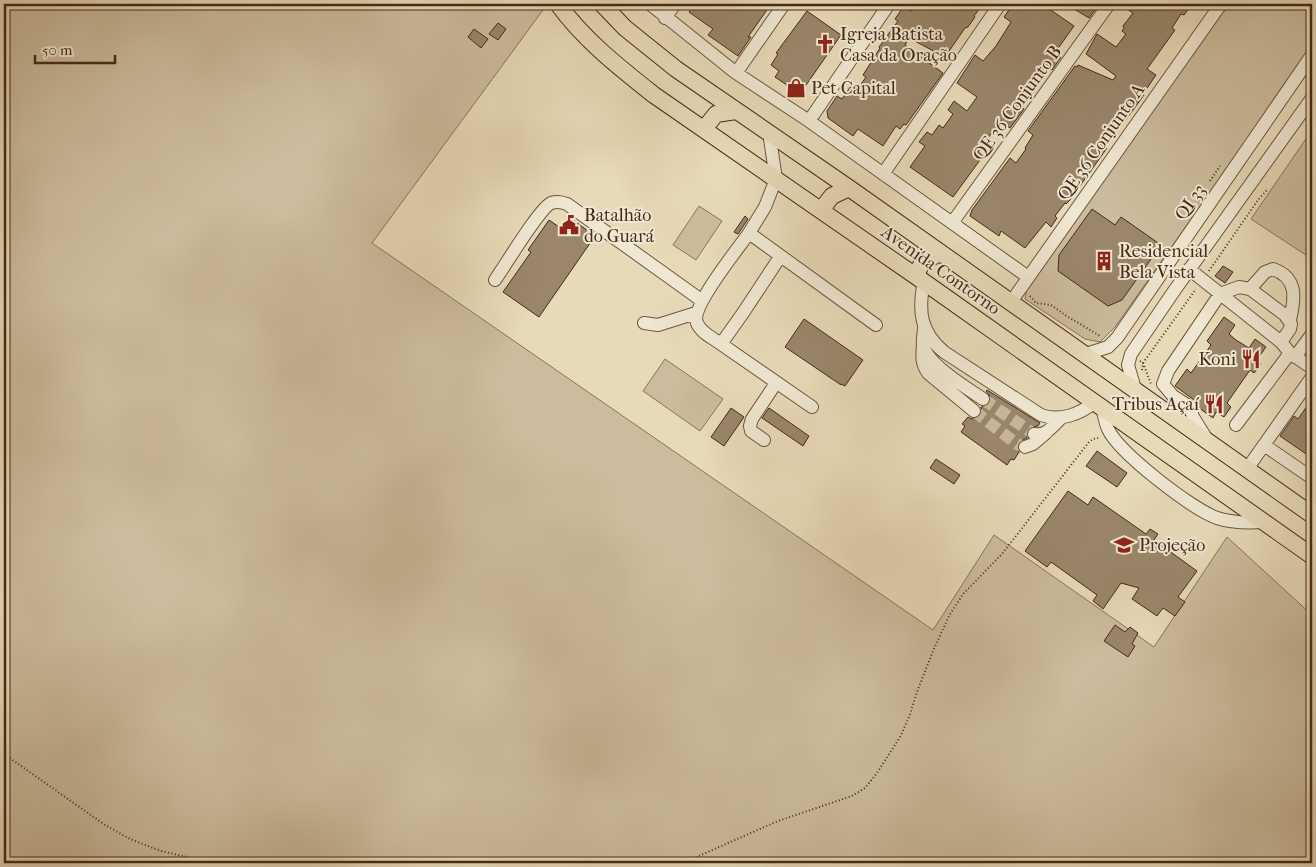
<svg xmlns="http://www.w3.org/2000/svg" width="1316" height="867" font-family="'IM FELL French Canon',serif">
	<style>
		.green { fill: #cbbc9d; stroke: #88735a }
		.building { fill: #99866b; stroke: #452a17 }
		.lines { fill: none; stroke-linecap: round; stroke-linejoin: round }
		.minor-tunnel { stroke: #c7b798; stroke-width: 12; stroke-dasharray: 12 6; stroke-linecap: butt }
		.minor-casing { stroke: #6e563f; stroke-width: 14 }
		.major-casing { stroke: #452a17; stroke-width: 18 }
		.path { stroke: #452a17; stroke-width: 2; stroke-dasharray: 1 2.5; stroke-linecap: butt }
		.minor { stroke: #efe7d1; stroke-width: 12 }
		.major { stroke: #e7dab8; stroke-width: 16 }
		.labels { text-anchor: middle; stroke-width: 4; stroke-linejoin: round; paint-order: stroke }
		.poi-label { font-size: 18px; fill: #452a17; stroke: #efe7d1; text-anchor: start }
		.street-label { font-size: 18px; fill: #452a17; stroke: #efe7d1 }
	</style>
	<rect width="100%" height="100%" fill="#e7dab8"/>
	<filter id="stains"><feTurbulence type="fractalNoise" baseFrequency=".004" numOctaves="4"/><feColorMatrix values="0 0 0 0 .2 0 0 0 0 .09 0 0 0 0 .02 0 0 0 .5 -.17"/></filter>
	<radialGradient id="worn" r=".72"><stop offset=".6" stop-color="#630" stop-opacity="0"/><stop offset="1" stop-color="#630" stop-opacity=".3"/></radialGradient>
	<path class="green" d="M4,4H538L543,10L372,243L933,630L994,535L1154,647L1227,537L1312,615V863H4Z
		M1229,4H1312V48L1115,327L1100,342L1085,339L1025,299L1027,287Z
		M1312,130V259L1251,219Z
		M699,206L722,221L696,260L673,245Z
		M665,359L723,399L700,431L643,391Z"/>
	<path class="building" d="M695,4H771L748,37H751L738,56L708,35L713,29L689,12Z
		M916,4H983L974,16L975,17L968,27L965,28L945,57L909,38L905,45L943,73L906,125L904,124L900,129L896,126L883,146L858,129L853,136L828,118L827,111L837,96L842,99L851,86L857,90L866,77L863,75L880,48L879,47L898,21L895,19L904,6L911,11Z
		M1013,4H1042L1074,26L1054,54L1061,57L1052,70L1049,68L1033,90L1022,108L1024,109L1010,128L1000,121L978,152L983,156L953,197L910,167L925,146L919,142L927,132L932,135L939,125L943,128L953,114L948,110L954,101L967,111L977,97L957,83L975,55L983,61L996,46L1011,22L1004,17Z
		M1066,4H1099L1089,18Z
		M1120,4H1192L1184,15L1181,14L1172,28L1175,30L1147,69L1156,75L1143,94L1144,95L1125,121L1119,117L1110,130L1108,129L1098,142L1107,148L1070,200L1066,204L1065,203L1055,216L1057,218L1051,227L1046,222L1025,248L1001,231L999,236L970,216L972,210L1010,158L1016,163L1026,149L1025,148L1033,135L1028,131L1075,66L1077,67L1078,65L1113,80L1116,76L1086,54L1097,34L1116,47L1126,34L1122,31L1124,28L1123,26L1133,13Z
		M807,11L841,35L804,88L801,86L797,92L775,77L779,71L771,65L778,54L776,53Z
		M498,23L506,29L498,40L489,34Z
		M474,29L488,39L481,48L468,37Z
		M1092,209L1115,225L1121,217L1161,245L1122,300L1108,306L1058,271L1059,255Z
		M745,216L748,219L738,234L734,232Z
		M549,220L565,231L573,220L595,236L539,317L503,292L531,252L528,250Z
		M1223,266L1233,272L1225,283L1215,276Z
		M1224,317L1235,325L1229,334L1236,340L1249,348L1255,339L1266,347L1256,361L1261,364L1254,373L1250,370L1227,403L1231,407L1224,417L1216,412L1213,418L1199,408L1194,400L1175,386L1187,369L1191,373L1211,345L1207,341Z
		M804,319L863,360L845,386L841,384V385L785,347Z
		M987,390L1040,423L1038,426L1031,427L1028,429L1027,438L1019,442L1017,445L1019,452L1014,460L1011,459L1007,465L961,432L965,426L962,424L968,417L972,419L977,418L982,413L981,407L986,406L990,403V396L986,391Z
		M1312,399V458L1280,436L1294,416L1298,419Z
		M731,408L744,417L724,446L711,437Z
		M769,408L809,436L803,446L762,418Z
		M1097,451L1127,473L1117,487L1086,466Z
		M936,459L960,475L954,484L930,468Z
		M1068,491L1088,505L1093,497L1146,534L1150,529L1158,534L1154,540L1197,571L1178,597L1185,602L1175,616L1163,608L1157,616L1132,599L1139,588L1121,583L1103,609L1093,601L1097,595L1051,562L1047,567L1025,551Z
		M1115,625L1125,632L1130,627L1138,633L1132,644L1135,646L1128,657L1104,641Z"/>
	<g class="lines">
		<path class="minor-tunnel" d="M983,399L1034,434
			M974,411L1017,444L1025,447"/>
		<defs>
			<path id="minor" d="M650,4L736,73L809,121L1028,277
				M665,18L675,4
				M736,73L784,4
				M809,121L889,4
				M769,132L776,179L765,207L749,233L876,325
				M883,174L1000,4
				M952,223L1109,4
				M749,233C738,249 690,307 697,323C701,333 713,338 721,344L743,313L780,257
				M1189,269L1281,342L1290,353L1312,368
				M495,280C505,266 539,209 551,203C557,201 562,202 567,204L701,300
				M924,281C918,311 920,332 944,352L1041,415C1060,422 1080,414 1095,402
				M1250,289L1265,272L1273,269C1298,278 1295,298 1290,320
				M1011,302L1221,4
				M644,323L658,325L696,313
				M924,328C924,333 922,339 923,344C926,364 967,388 983,399
				M721,344L812,407
				M923,344C922,356 921,363 928,373L974,411
				M1086,354L1108,347L1117,338L1312,55
				M1295,357L1312,334
				M1135,389L1128,365L1131,354L1174,291L1312,98
				M1102,407C1104,414 1105,423 1108,429C1119,453 1192,509 1217,518C1232,523 1248,523 1263,522
				M1236,425L1290,353
				M1034,434C1046,436 1052,427 1060,419
				M1206,438L1193,417L1190,407L1173,396L1163,384L1168,371L1220,294L1239,287L1250,289L1285,315L1291,324L1290,329L1281,342
				M764,440L751,431L750,426L752,419L776,383
				M1264,445L1312,478
				M1025,447L1033,444L1046,433
				M1247,469L1312,377"/>
			<path id="major" d="M558,4C584,40 620,68 654,95L917,277L1312,556
				M602,4L625,28L676,69L849,188L1312,515
				M706,130L708,124L716,114L736,111
				M821,210L832,196L849,188
				M917,277C918,262 929,258 941,253"/>
		</defs>
		<use href="#minor" class="minor-casing"/>
		<use href="#major" class="major-casing"/>
		<path class="path" d="M1210,181L1220,166
			M1209,271L1258,200L1267,190
			M1030,296L1036,303L1051,305L1065,315L1100,336
			M1140,361L1143,363L1151,384
			M1142,370L1143,363L1196,289
			M4,754L105,825L130,839L161,851L213,863
			M683,863L778,821L852,796L865,788L877,773L900,737L909,717L917,692L933,651L949,616L963,594L1002,554L1089,442L1093,439L1099,438"/>
		<use href="#minor" class="minor"/>
		<use href="#major" class="major"/>
	</g>
	<defs>
		<symbol id="church-bare" viewBox="-9 -9 18 18"><path d="M-1.2-6h2.4v3.5h3.3v2.4h-3.3V6h-2.4V-.1h-3.3v-2.4h3.3Z" fill="#8f2418" stroke="#efe7d1" stroke-width="2.5" paint-order="stroke"/></symbol>
		<symbol id="shop-bare" viewBox="-9 -9 18 18"><path d="M-5-2.5h2.3a2.7 3.5 0 0 1 5.4 0H5L5.5 6h-11ZM-1.5-2.5h3a1.5 2.3 0 0 0-3 0Z" fill="#8f2418" stroke="#efe7d1" stroke-width="2.5" paint-order="stroke"/></symbol>
		<symbol id="civic-bare" viewBox="-9 -9 18 18"><path d="M-.6-6.5H3V-4.5H.6V-3L4-1V1h2V6H-6V1h2V-1L-.6-3ZM-1.2 2.5V6h2.4V2.5Z" fill="#8f2418" stroke="#efe7d1" stroke-width="2.5" paint-order="stroke"/></symbol>
		<symbol id="building-bare" viewBox="-9 -9 18 18"><path d="M-4-6H4V6H1V3H-1V6H-4ZM-2.5-4.3h1.7v1.8h-1.7ZM.8-4.3h1.7v1.8H.8ZM-2.5-1h1.7V.8h-1.7ZM.8-1h1.7V.8H.8Z" fill="#8f2418" stroke="#efe7d1" stroke-width="2.5" paint-order="stroke"/></symbol>
		<symbol id="restaurant-bare" viewBox="-9 -9 18 18"><path d="M-5-6h1v4h1v-4h1v4h1v-4h1v5L-1.5 .5V6h-2V.5L-5-1ZM5-6V6H3V1.5H1.5Q1.5-4 5-6Z" fill="#8f2418" stroke="#efe7d1" stroke-width="2.5" paint-order="stroke"/></symbol>
		<symbol id="university-bare" viewBox="-9 -9 18 18"><path d="M0-5L7-2L0 1L-7-2ZM-4 1L0 2.5L4 1V4Q0 6-4 4Z" fill="#8f2418" stroke="#efe7d1" stroke-width="2.5" paint-order="stroke"/></symbol>
	</defs>
	<g fill-rule="evenodd">
		<use href="#church-bare" x="811" y="30" width="28" height="28"/>
		<use href="#shop-bare" x="782" y="74" width="28" height="28"/>
		<use href="#civic-bare" x="555" y="211" width="28" height="28"/>
		<use href="#building-bare" x="1090" y="247" width="28" height="28"/>
		<use href="#restaurant-bare" x="1237" y="345" width="28" height="28"/>
		<use href="#restaurant-bare" x="1200" y="390" width="28" height="28"/>
		<use href="#university-bare" x="1110" y="531" width="28" height="28"/>
	</g>
	<g class="labels">
		<g class="poi-label">
			<text x="840" y="40">Igreja Batista<tspan x="840" dy="21">Casa da Oração</tspan></text>
			<text x="811" y="94">Pet Capital</text>
			<text x="584" y="221">Batalhão<tspan x="584" dy="21">do Guará</tspan></text>
			<text x="1119" y="257">Residencial<tspan x="1119" dy="21">Bela Vista</tspan></text>
			<text x="1236" y="365" text-anchor="end">Koni</text>
			<text x="1199" y="410" text-anchor="end">Tribus Açaí</text>
			<text x="1139" y="551">Projeção</text>
		</g>
		<g class="street-label">
			<text transform="translate(1017 103) rotate(-54)" y="6">QE 36 Conjunto B</text>
			<text transform="translate(1101 142) rotate(-55)" y="6">QE 36 Conjunto A</text>
			<text transform="translate(1190 202) rotate(-55)" y="6">QI 33</text>
			<text transform="translate(941 270) rotate(35)" y="6">Avenida Contorno</text>
		</g>
	</g>
	<rect width="1316" height="867" fill="none" stroke="#e7dab8" stroke-width="20"/>
	<rect x="5" y="5" width="1306" height="857" fill="none" stroke="#452a17" stroke-width="2.5"/>
	<rect x="10" y="10" width="1296" height="847" fill="none" stroke="#452a17"/>
	<path d="M35 55v8h80v-8" fill="none" stroke="#452a17" stroke-width="2.5"/>
	<text x="42" y="55" font-size="15" fill="#452a17" stroke="#efe7d1" stroke-width="4" paint-order="stroke">50 m</text>
	<rect width="100%" height="100%" filter="url(#stains)"/>
	<rect width="100%" height="100%" fill="url(#worn)"/>
</svg>
